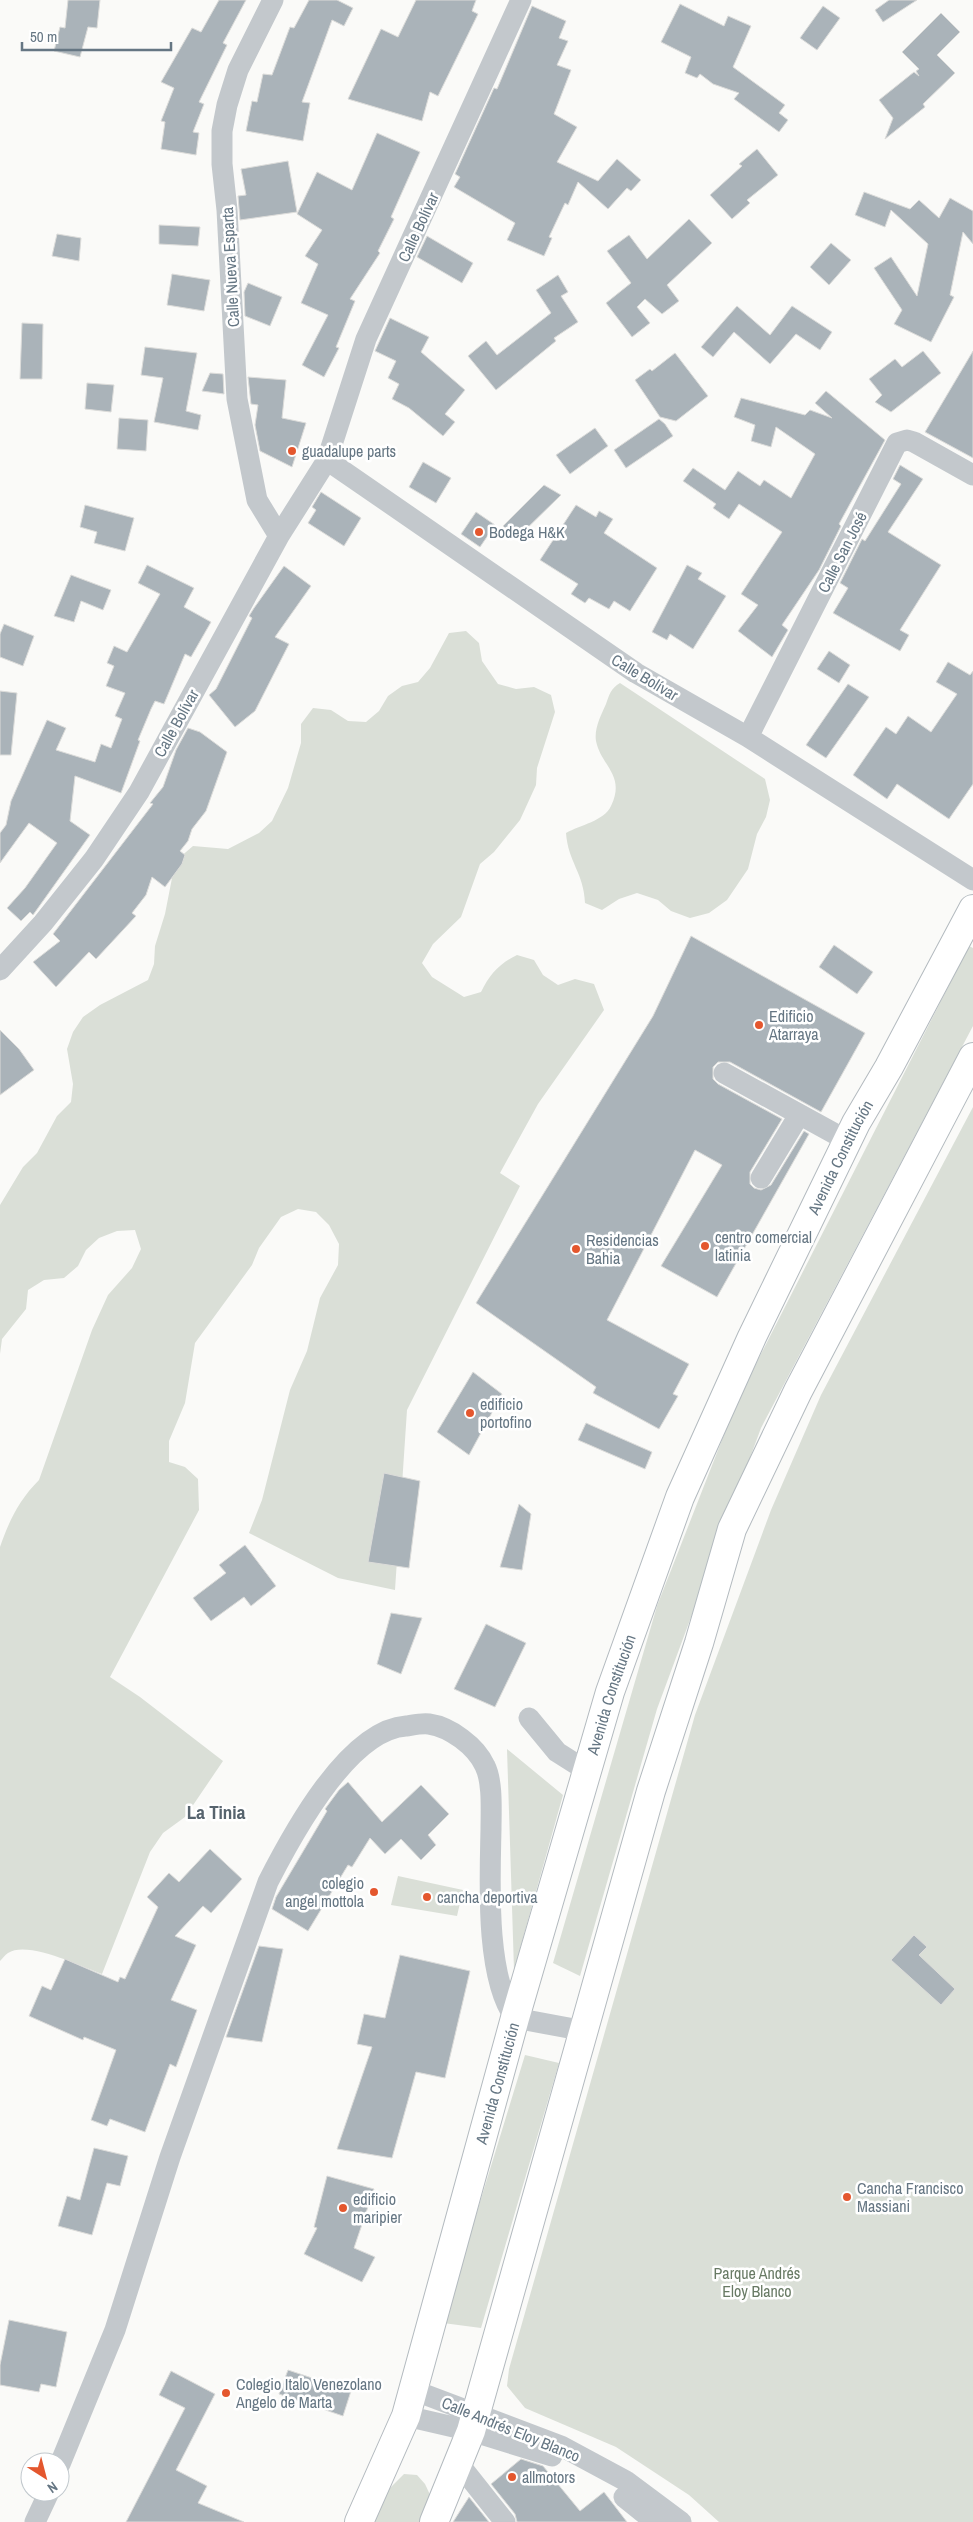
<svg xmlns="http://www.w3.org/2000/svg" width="973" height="2522" font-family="'Archivo Narrow',sans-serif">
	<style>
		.green { fill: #dadfd7 }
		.building { fill: #aab3b9; stroke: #dcdcda }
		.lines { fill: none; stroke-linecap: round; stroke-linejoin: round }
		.secondary-casing { stroke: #b3babf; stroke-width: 30 }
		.street { stroke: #c3c8cc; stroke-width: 21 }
		.secondary { stroke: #fff; stroke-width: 28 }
		.poi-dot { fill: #e4572e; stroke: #fff; stroke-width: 2 }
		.labels { text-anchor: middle; stroke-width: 5; stroke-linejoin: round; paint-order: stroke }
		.street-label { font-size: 16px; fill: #657683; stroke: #fff }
		.poi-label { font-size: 16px; fill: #657683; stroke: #fff; text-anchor: start }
		.park-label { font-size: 16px; fill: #687a64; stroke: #fff }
		.quarter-label { font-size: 19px; font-weight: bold; fill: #57646e; stroke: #fff }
	</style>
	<rect width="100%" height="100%" fill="#fafaf8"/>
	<path class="green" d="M466,631L479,643L482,661L498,684L516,689L534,687L551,695L555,712L537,768L536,785L520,820L494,852L480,864L461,917L433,944L422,963L432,977L464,997L481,992C490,974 499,964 517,955L534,960L543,975L558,985L575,979L594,984L604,1010L538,1104L500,1173L520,1186L407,1410L395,1590L338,1578L249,1533L262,1500L290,1390L307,1351L320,1298L338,1265L339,1244L329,1225L316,1212L298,1209L281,1217L259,1248L252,1265L195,1343L185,1403L169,1441V1462L185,1467L198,1479L199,1510L110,1677L140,1697L223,1761L185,1817L163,1833L150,1852L102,1974C82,1967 28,1940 8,1953C5,1955 2,1959 0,1961V1547C9,1521 19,1500 39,1480L92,1330L108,1295L132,1268L141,1249L135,1230L117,1231L99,1238L86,1250L78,1266L64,1278L44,1280L28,1290L26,1309L2,1339L0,1354V1205L23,1167L37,1153L57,1116L71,1102L73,1084L67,1049L73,1032L83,1017L100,1005L148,980L154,964L155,946L165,914L172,878L179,858L193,846L228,849L259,833L272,821L288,788L301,743V724L313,708L331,710L348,721L366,722L379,711L388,696L402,686L418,682L430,668L449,633Z
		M620,683L765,779L770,800L766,817L757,834L748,869L727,900L709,913L690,918L671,911L658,900L637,893L619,899L602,910L585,903C584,873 568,862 566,833C580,825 604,821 611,806C626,775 601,766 596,741C594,729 601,715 606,704C609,695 611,688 620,683Z
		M969,946L973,948V1026L761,1428L657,1709L580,1976L553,1963L657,1606L738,1399Z
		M973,1107V2522H719L689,2495L616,2447L525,2408L507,2386L509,2369L695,1715L771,1510L821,1395Z
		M507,1749L563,1795L514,1970Z
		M398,1876L463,1890L457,1916L391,1905Z
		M525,2055L559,2063L481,2328L443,2323Z
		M404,2474L417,2475L425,2484L432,2499L422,2522H374L388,2490Z"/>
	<path class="building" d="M68,0H100L97,28L88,27L80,57L54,51L60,27L65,28Z
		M219,0H246L223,43L227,45L199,102L204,104L193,132L199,133L196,155L161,149L165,122L161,121L174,88L161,82L192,28L201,32Z
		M309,0H337L353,8L344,26L332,20L302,102L310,103L303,141L246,131L252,101L257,102L263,74L272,75L290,27L294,28Z
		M416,0H476L472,11L478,14L438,96L430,92L422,121L348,99L381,29L398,37Z
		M889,0H917L883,22L875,10Z
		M680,4L724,26L728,16L751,26L733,67L785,105L779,113L788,120L779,132L734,99L739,93L713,84L700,74L697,78L685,73L691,57L661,42Z
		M532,6L566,21L559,38L568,41L557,65L571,70L554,114L577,127L557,162L598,181L617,159L641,180L631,191L627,188L608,209L578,182L568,205L565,203L549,237L552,238L544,256L507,240L515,223L454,187L460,177L455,174L494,88L497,89Z
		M823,6L840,18L817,50L800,38Z
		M941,13L960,32L937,55L955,73L923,104L925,107L885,139L893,118L879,100L914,72L919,76L916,71L919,69L902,52Z
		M377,133L420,152L391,217L394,219L378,251L380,253L350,299L355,301L336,347L339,348L324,377L302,365L328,315L301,303L318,264L305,256L322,230L297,214L317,172L352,190Z
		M757,149L778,175L747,200L750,203L732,219L710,195L742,166L739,164Z
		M288,161L297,212L240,220L238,196L246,195L241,169Z
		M864,192L910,209L919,200L939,218L950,198L973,211V244L963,232L950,295L954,297L931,342L894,324L902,310L874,268L891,257L917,296L928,244L891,210L885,227L855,215Z
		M689,219L712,243L667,285L679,301L662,314L645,299L637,307L650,323L632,337L606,303L631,283L607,251L629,235L647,259Z
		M159,225L200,227L198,246L159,244Z
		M57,234L81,238L79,261L52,256Z
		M427,236L473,263L462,283L417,257Z
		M831,243L851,260L829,285L810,267Z
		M172,274L210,280L204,311L167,305Z
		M558,275L568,292L561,296L578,322L554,338L556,341L496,390L468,356L486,341L497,355L551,313L536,290Z
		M248,283L282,297L270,326L245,316L244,292Z
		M737,306L770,335L792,306L832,332L820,350L796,334L770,364L734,332L713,357L701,347Z
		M390,318L429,337L421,352L465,390L445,414L455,422L443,436L409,408L392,399L399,384L388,378L396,361L375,351Z
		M22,323L43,324L42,379H20Z
		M145,347L197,353L186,411L201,415L198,430L154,422L163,378L141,375Z
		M923,351L941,373L891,412L875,402L882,395L869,379L895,359L902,367Z
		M973,351V458L925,432Z
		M675,353L708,396L676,421L660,417L635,380L650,369L652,371Z
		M210,373L223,374L224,394L202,391Z
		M248,377L286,380L282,418L306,423L292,467L260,451L255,425L258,405L251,404Z
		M87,383L114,385L111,412L85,409Z
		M826,391L885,440L839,524L841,526L819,570L782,625L788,630L772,657L738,631L758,605L741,594L782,532L739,504L729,519L713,508L716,504L683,481L693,468L725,490L738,471L760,486L764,480L791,498L815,454L776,427L771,447L751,441L755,425L734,417L741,398L805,415L810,410L832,418L815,403Z
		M119,418L148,420L146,451L117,449Z
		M659,419L665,424L673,436L626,468L614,450Z
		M595,428L608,446L570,474L556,455Z
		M423,462L451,478L436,503L409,487Z
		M900,465L923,479L888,532L941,565L900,630L909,635L900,651L833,613L848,588L840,583L862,539L865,541L901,484L893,479Z
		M544,485L561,495L516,539L503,526Z
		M321,492L361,518L344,546L308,523L316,510L312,507Z
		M85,505L134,518L125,551L94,543L97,532L80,527Z
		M576,505L596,517L599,511L613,519L604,533L657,568L630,611L614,601L609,609L589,598L585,603L571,594L578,584L540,560Z
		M476,512L495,525L480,547L461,534Z
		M147,565L194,588L184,607L211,622L191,657L185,654L164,704L155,701L151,709L138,740L140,741L121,793L75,776L70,821L90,835L33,915L30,912L21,921L7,908L25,888L57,843L29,823L0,863V833L6,825L11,801L47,720L66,728L56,750L95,762L101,744L111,748L122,719L115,716L125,693L106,686L114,666L107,663L114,646L127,652L160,594L138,583Z
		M687,565L702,573L698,579L726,596L693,649L670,634L667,640L652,632Z
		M284,566L311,586L275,637L289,644L255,711L235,727L209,695L216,689L252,618L249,616L254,608Z
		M71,575L111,590L103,610L81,601L74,622L54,616Z
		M4,624L34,636L23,666L0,657V634Z
		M829,651L850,665L839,683L817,669Z
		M948,662L970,675L973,671V784L949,819L897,784L887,799L853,775L886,727L896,734L908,716L931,732L957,694L936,682Z
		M848,684L869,697L826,758L806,745Z
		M0,691L17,693L11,755H0Z
		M188,728L200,732L227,752L206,811L192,829L188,841L180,851L185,855L182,864L165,887L152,877L146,895L132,913L136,916L96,959L89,952L56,987L33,962L60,941L53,934L153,804L150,803L163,787L176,750Z
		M691,936L865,1033L821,1112L730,1062H718L713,1067V1079L718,1084L782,1119L750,1172V1184L754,1188L761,1190L771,1185L804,1131L809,1134L717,1297L661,1266L722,1165L695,1150L607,1320L689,1364L673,1394L678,1396L659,1429L593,1393L596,1387L476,1303L653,1016Z
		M834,945L873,972L857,994L819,967Z
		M0,1030L19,1049L34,1070L0,1095Z
		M473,1372L502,1394L469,1455L437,1432Z
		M586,1423L652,1452L645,1469L578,1440Z
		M384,1473L420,1481L409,1568L368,1562Z
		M519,1504L531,1514L522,1570L500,1567Z
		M245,1545L276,1586L251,1606L244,1597L211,1621L193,1598L226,1573L219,1565Z
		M391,1613L422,1618L401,1674L377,1664Z
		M486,1624L526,1643L495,1707L454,1689Z
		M348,1782L382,1822L421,1785L449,1814L428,1835L436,1845L421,1860L401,1839L385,1854L370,1838L352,1867L348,1865L308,1931L272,1909L276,1897L327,1811L325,1809L339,1790Z
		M210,1849L242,1879L211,1913L203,1906L175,1936L196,1945L171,2000L197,2010L176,2067L170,2064L145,2132L110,2119L107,2126L91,2120L116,2050L84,2037L83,2040L29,2016L42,1986L51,1990L65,1959L118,1982L120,1977L125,1979L158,1907L147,1897L169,1873L179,1882Z
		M914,1935L927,1947L919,1955L955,1989L941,2005L891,1960Z
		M259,1946L283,1949L262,2042L226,2037Z
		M400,1955L470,1971L445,2078L416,2072L392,2158L337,2149L372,2047L357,2044L364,2014L385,2018Z
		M94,2148L128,2156L120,2186L107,2183L92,2235L58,2226L67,2196L80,2200Z
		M327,2176L374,2189L354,2248L375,2257L362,2282L304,2254L317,2228L314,2227Z
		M9,2320L67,2332L56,2387L41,2384L39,2392L0,2385V2365Z
		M288,2370L351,2391L343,2416L279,2394Z
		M171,2371L215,2394L176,2470L207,2486L198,2503L244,2522H126L185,2408L159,2395Z
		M521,2459L543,2466L580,2511L604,2492L627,2522H517L515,2514L491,2484Z
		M469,2497L489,2522H453Z"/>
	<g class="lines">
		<defs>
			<g id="secondary">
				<path id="s1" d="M359,2522L406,2416L515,2018L610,1692L680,1497L752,1337L856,1123L889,1067L973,909"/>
				<path d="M434,2522L471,2431L651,1791L699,1643L732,1529L798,1391L973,1057"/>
			</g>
		</defs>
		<use href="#secondary" class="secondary-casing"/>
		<path class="street" d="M273,0L238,70L227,105L222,131V164L227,210L237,399L257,500L279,536
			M521,0L366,339L327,460L636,673L748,737L973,880
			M748,737L897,443L907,440L914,442L973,475
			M0,970L43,923L94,859L139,792L279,536L327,460
			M724,1073L848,1141
			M761,1178L799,1115
			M529,1718L557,1752L587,1771
			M413,2390L561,2446L626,2481L681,2522
			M406,2416L471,2431L552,2456
			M60,2464L115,2330L170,2157L268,1882C292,1835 348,1730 406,1726C413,1725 422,1723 429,1724C450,1727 476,1746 485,1766C493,1782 491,1811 491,1829C490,1880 485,1977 515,2018L585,2031
			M459,2464L505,2522
			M624,2497L655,2522
			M35,2522L49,2492"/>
		<use href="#secondary" class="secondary"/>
	</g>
	<g class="poi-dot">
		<circle cx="292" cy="451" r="5"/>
		<circle cx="479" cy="532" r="5"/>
		<circle cx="759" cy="1025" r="5"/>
		<circle cx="705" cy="1246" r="5"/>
		<circle cx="576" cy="1249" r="5"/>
		<circle cx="470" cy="1413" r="5"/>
		<circle cx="374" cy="1892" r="5"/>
		<circle cx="427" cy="1897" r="5"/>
		<circle cx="847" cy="2197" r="5"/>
		<circle cx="343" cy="2208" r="5"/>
		<circle cx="226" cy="2393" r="5"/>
		<circle cx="512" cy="2477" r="5"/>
	</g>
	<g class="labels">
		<g class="street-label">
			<text transform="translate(418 227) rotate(-65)" y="6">Calle Bolívar</text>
			<text transform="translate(230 267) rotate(-93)" y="6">Calle Nueva Esparta</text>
			<text transform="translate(842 552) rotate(-63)" y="6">Calle San José</text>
			<text transform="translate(645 677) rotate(31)" y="6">Calle Bolívar</text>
			<text transform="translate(176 723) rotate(-61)" y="6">Calle Bolívar</text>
			<text dy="6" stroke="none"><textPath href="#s1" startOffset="1451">Avenida Constitución</textPath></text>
			<text dy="6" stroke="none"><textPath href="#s1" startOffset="866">Avenida Constitución</textPath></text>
			<text dy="6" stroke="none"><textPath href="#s1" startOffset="461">Avenida Constitución</textPath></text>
			<text transform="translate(511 2429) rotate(22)" y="6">Calle Andrés Eloy Blanco</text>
		</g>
		<g class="poi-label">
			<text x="302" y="457">guadalupe parts</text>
			<text x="489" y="538">Bodega H&amp;K</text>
			<text x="769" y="1022">Edificio<tspan x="769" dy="18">Atarraya</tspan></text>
			<text x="715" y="1243">centro comercial<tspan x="715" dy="18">latinia</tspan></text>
			<text x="586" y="1246">Residencias<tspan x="586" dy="18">Bahia</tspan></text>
			<text x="480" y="1410">edificio<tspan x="480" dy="18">portofino</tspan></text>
			<text x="364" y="1889" text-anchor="end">colegio<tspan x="364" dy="18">angel mottola</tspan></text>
			<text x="437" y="1903">cancha deportiva</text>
			<text x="857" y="2194">Cancha Francisco<tspan x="857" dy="18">Massiani</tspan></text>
			<text x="353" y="2205">edificio<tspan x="353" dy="18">maripier</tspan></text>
			<text x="236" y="2390">Colegio Italo Venezolano<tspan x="236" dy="18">Angelo de Marta</tspan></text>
			<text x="522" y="2483">allmotors</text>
		</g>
		<g class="park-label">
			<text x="757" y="2279">Parque Andrés<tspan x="757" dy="18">Eloy Blanco</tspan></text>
		</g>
		<g class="quarter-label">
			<text x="216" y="1819">La Tinia</text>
		</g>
	</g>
	<g transform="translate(45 2477) rotate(144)"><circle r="24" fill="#ffffff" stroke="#c1c8cd"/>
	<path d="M0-4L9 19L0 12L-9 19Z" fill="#e4572e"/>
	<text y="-8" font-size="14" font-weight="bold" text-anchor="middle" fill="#657683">N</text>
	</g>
	<path d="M22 42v8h149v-8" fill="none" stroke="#657683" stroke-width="2.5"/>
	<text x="30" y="42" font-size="15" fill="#657683" stroke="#ffffff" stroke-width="4" paint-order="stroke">50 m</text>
</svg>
